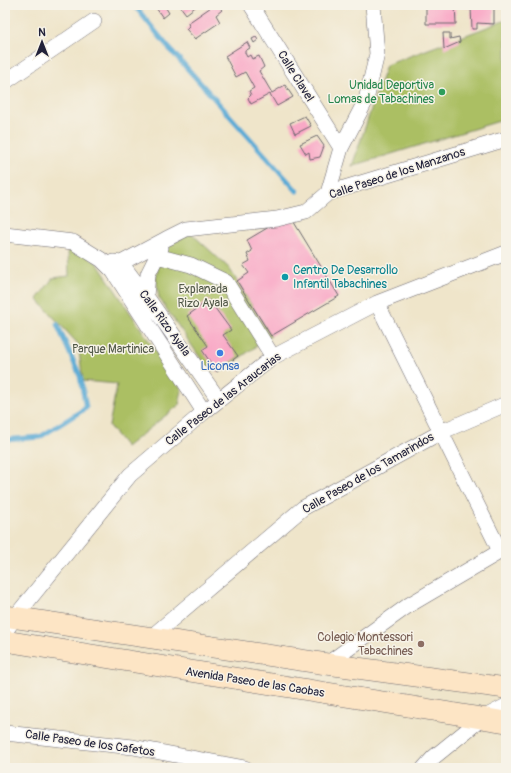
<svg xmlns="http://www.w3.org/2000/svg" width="511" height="773" font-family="Pangolin,sans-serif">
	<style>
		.green { fill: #abbf63; stroke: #66704f }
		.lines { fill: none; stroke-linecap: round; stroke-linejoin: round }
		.stream { stroke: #5babd5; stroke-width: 5 }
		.building { fill: #f9a8c6 }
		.street-casing { stroke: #6a666d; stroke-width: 16 }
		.secondary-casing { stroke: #6a666d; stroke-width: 22 }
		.street { stroke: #fff; stroke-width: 15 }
		.secondary { stroke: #fde5c5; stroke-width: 21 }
		.leisure-dot { fill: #2e9e5b; stroke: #f7f3e8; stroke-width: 1.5 }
		.culture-dot { fill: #0f9aa8; stroke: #f7f3e8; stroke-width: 1.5 }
		.shop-dot { fill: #3f7fe0; stroke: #f7f3e8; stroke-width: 1.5 }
		.education-dot { fill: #8d6e63; stroke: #f7f3e8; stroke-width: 1.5 }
		.labels { text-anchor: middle; stroke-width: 3; stroke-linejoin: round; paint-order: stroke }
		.street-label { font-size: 12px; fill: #22223b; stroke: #f7f3e8 }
		.leisure-label { font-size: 12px; fill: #27864d; stroke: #f7f3e8; text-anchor: end }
		.culture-label { font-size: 12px; fill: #0d838f; stroke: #f7f3e8; text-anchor: start }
		.park-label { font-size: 12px; fill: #525949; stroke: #f7f3e8 }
		.shop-label { font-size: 12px; fill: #366cbe; stroke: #f7f3e8 }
		.education-label { font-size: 12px; fill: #785e54; stroke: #f7f3e8; text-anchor: end }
	</style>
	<rect width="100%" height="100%" fill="#f7f3e8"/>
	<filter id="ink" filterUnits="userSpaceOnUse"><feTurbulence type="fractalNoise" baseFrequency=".025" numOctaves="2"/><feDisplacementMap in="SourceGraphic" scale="8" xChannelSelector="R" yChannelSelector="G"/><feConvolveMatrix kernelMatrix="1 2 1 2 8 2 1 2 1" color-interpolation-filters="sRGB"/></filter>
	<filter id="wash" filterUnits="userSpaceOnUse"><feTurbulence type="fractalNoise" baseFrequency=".012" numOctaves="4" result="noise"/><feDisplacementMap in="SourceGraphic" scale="16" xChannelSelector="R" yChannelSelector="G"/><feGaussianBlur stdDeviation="0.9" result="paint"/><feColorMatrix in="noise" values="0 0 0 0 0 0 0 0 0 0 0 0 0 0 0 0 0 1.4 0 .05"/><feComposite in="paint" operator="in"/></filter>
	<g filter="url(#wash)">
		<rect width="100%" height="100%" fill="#efe5ca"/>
		<path class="green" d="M506,20V119L352,166L386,65Z
			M191,233L229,268L271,336L221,371L208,369L159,298L156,278L160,259L171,244Z
			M68,251L84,254L97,263L182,390L179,405L126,447L109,426L117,384L83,381L78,344L37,299L53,278L69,276Z"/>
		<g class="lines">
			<path class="stream" d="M134,5L169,48L297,191
				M5,440L40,437L86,408L80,376L57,324"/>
		</g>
		<g id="blocks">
			<path class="building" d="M154,5H164L169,13L163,18Z
				M181,5H198L186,14L180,6Z
				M214,5H218L222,10L216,15L220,22L195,39L186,29L189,26L188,23Z
				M426,5H455L456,24H426Z
				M466,5H501V7H494V24L477,23V29H472L471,8H466Z
				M443,33H450V39L459,37L460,42L444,49Z
				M256,37L258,40L254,43L252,39Z
				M247,42L250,48L245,51V53L247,57L250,55L252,59L259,56L264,67L259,71L272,93L285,85L293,97L277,106L270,94L251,104L248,98L251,95L249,91L254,88L245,72L236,77L225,56Z
				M305,116L311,126L295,134L290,123Z
				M317,136L324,146L320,157L310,159L309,152L306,154L300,144Z
				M292,219L339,296L271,336L237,281L249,273L243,265L250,261L247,254L252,251L247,240L274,224Z
				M209,300L231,330L223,335L238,356L217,372L202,350L208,346L187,316Z"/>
		</g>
	</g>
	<g filter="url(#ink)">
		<use href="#blocks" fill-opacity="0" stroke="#6a666d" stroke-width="1"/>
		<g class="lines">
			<defs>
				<path id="street" d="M251,5L341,148
					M5,82L94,21
					M328,193L341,148L366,100L377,54L373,5
					M5,234L73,242L102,260L113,271L204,412
					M157,256L191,265L226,282L273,357
					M113,262L121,263L146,296L219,400
					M113,271L121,263L166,239L186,229L277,219L306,212L328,193L506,139
					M146,296L148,274L161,248
					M377,303L500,551
					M5,632L15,617L130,475L204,412L273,357L377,303L506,253
					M150,638L303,508L441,432L506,404
					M327,664L409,605L506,548
					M5,733L133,747L245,768
					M424,768L434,757L481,719L506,706"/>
				<path id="secondary" d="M5,616L327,664L506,688
					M5,641L506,722"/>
			</defs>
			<use href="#street" class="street-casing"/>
			<use href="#secondary" class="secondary-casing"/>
			<use href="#street" class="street"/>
			<use href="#secondary" class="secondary"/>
		</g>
	</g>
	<circle class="leisure-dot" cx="442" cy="92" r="4"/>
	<circle class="culture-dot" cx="285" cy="277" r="4"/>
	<circle class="shop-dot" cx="220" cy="353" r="4"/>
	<circle class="education-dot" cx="421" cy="644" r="4"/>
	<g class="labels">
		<g class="street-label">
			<text transform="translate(296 76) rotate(58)" y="4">Calle Clavel</text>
			<text transform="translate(397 173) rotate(-18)" y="4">Calle Paseo de los Manzanos</text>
			<text transform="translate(165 323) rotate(54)" y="4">Calle Rizo Ayala</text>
			<text transform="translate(223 399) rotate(-38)" y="4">Calle Paseo de las Araucarias</text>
			<text transform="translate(368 473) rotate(-30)" y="4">Calle Paseo de los Tamarindos</text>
			<text transform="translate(255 682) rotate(9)" y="4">Avenida Paseo de las Caobas</text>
			<text transform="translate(90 743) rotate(8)" y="4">Calle Paseo de los Cafetos</text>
		</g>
		<g class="leisure-label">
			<text x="434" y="89">Unidad Deportiva<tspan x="434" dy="14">Lomas de Tabachines</tspan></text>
		</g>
		<g class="culture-label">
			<text x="293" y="274">Centro De Desarrollo<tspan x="293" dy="14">Infantil Tabachines</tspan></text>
		</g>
		<g class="park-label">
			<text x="203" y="293">Explanada<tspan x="203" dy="14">Rizo Ayala</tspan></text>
			<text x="113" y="353">Parque Martinica</text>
		</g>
		<g class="shop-label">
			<text x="220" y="370">Liconsa</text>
		</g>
		<g class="education-label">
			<text x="413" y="641">Colegio Montessori<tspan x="413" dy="14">Tabachines</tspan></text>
		</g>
	</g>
	<rect width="511" height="773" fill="none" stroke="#f7f3e8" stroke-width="20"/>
	<g transform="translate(42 42)" stroke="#f7f3e8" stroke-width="3" paint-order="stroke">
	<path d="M0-3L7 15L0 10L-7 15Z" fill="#22223b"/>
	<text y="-6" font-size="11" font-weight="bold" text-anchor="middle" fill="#22223b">N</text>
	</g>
</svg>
